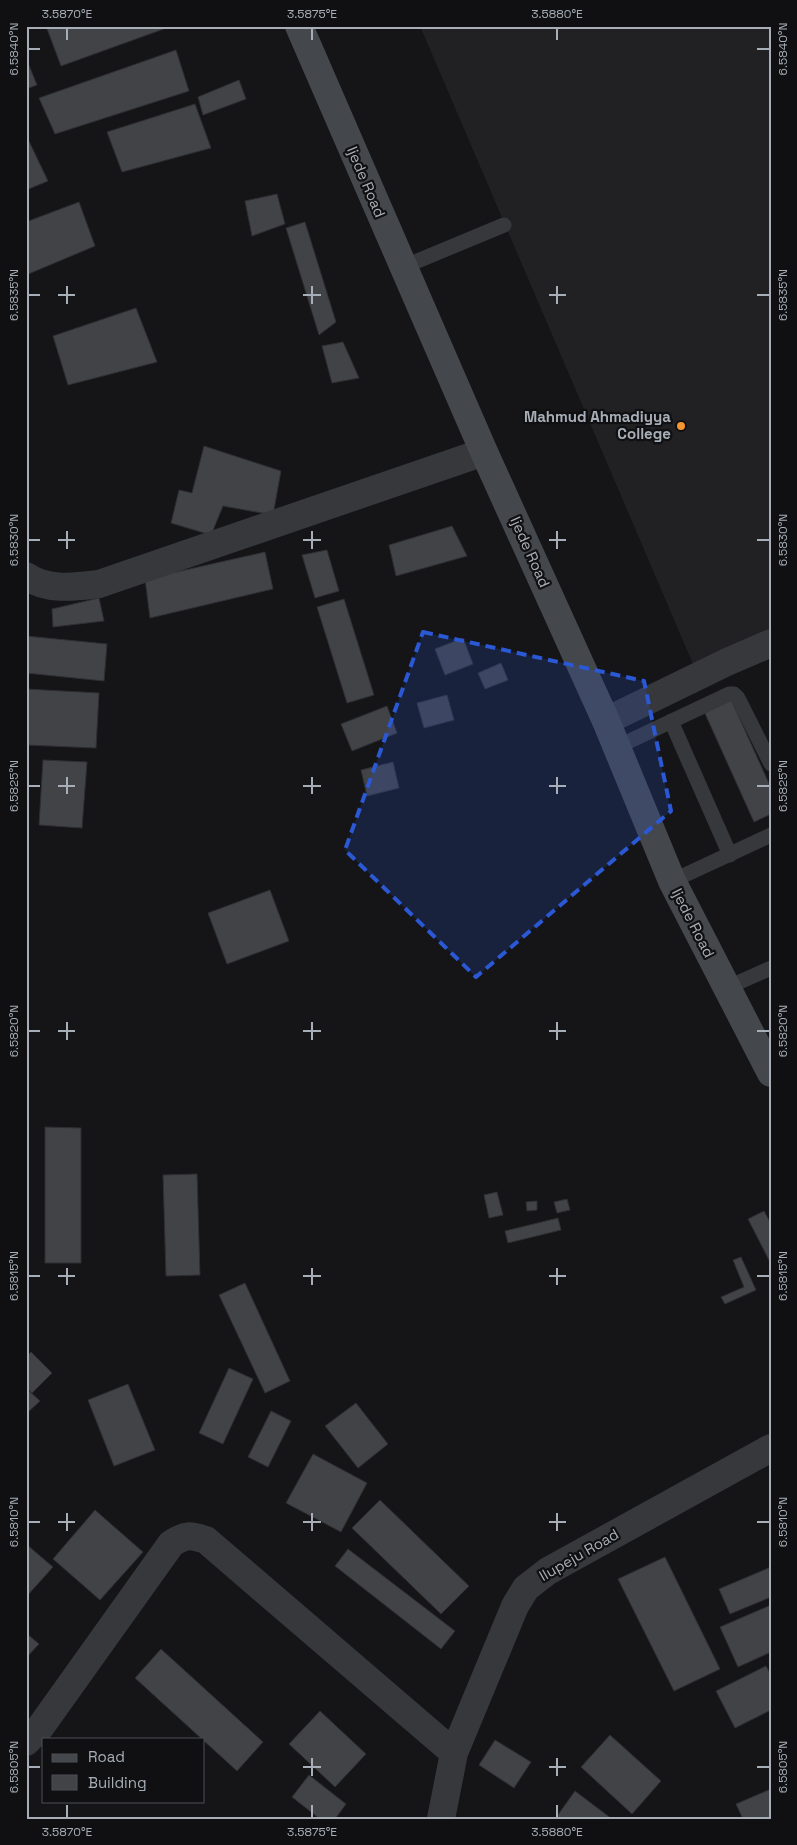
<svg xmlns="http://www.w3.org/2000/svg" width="797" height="1845" font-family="'Space Grotesk',sans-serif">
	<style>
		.built { fill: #212124 }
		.building { fill: #414347; stroke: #2f2f33 }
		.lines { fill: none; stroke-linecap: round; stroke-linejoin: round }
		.lane { stroke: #36383c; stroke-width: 15 }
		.street { stroke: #36383c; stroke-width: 28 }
		.secondary { stroke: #44474c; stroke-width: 28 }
		.marked { fill: #2b58d5; fill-opacity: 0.2; stroke: #2b58d5; stroke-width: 4; stroke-dasharray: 10 6; stroke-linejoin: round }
		.ticks { fill: none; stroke: #a7aeb7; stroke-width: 2 }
		.poi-dot { fill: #f49530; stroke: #101012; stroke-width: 2 }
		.labels { text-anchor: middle; stroke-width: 4.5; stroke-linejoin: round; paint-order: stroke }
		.street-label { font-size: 15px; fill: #a7aeb7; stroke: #101012 }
		.poi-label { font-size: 15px; font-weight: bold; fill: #a7aeb7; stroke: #101012; text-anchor: end }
		.neatline { fill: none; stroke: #a7aeb7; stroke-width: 2 }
		.ticks-label { font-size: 12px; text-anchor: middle; fill: #a7aeb7 }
	</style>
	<rect width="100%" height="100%" fill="#151517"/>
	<path class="built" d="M420,26H771V628L693,664Z"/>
	<path class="building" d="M46,26H172L61,66Z
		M176,50L189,91L55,134L39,98Z
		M28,63L37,85L26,89V64Z
		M239,80L246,99L203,115L198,97Z
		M195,104L211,148L122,172L107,132Z
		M26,135L48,181L26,190Z
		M277,194L285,224L252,236L245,201Z
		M79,202L95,246L26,275V222Z
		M305,222L336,322L319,335L286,228Z
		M136,308L157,362L68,385L53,336Z
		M343,342L359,378L332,383L322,346Z
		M204,446L281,471L273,515L223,506L211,535L171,523L179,490L192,493Z
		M452,526L467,556L396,576L389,545Z
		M327,550L339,591L315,598L302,555Z
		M265,552L273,589L150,618L145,579Z
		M99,598L104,621L53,627L52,609Z
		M344,599L374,695L347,703L317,607Z
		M26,636L107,644L104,681L26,673Z
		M463,638L473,664L445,675L435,649Z
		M501,663L508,680L485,689L478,673Z
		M26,689L99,693L96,748L26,745Z
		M447,695L454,720L424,728L417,703Z
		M730,697L771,788V814L754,822L703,709Z
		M387,706L397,733L352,751L341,724Z
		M43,760L87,762L82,828L39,825Z
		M393,762L399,788L367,796L361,770Z
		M270,890L289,941L227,964L208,913Z
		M45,1127L81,1128V1263H45Z
		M197,1174L200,1275L166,1276L163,1175Z
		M497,1192L503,1215L489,1218L484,1195Z
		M567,1199L570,1210L557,1213L554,1202Z
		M537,1201V1210L527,1211L526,1202Z
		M764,1211L771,1224V1264L748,1219Z
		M558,1218L561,1230L508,1243L505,1231Z
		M741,1257L756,1290L725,1304L721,1297L744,1287L733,1260Z
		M245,1283L290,1381L265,1393L219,1295Z
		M31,1352L52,1373L32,1393L26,1388V1357Z
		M229,1368L253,1379L223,1444L199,1433Z
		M128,1384L155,1450L114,1466L88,1400Z
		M26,1388L40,1401L26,1414Z
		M356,1403L388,1444L358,1468L325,1426Z
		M271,1411L291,1421L268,1467L248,1457Z
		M313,1454L367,1483L341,1532L286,1503Z
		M380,1500L469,1586L441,1614L352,1528Z
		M95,1510L143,1552L100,1600L53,1559Z
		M26,1544L53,1567L26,1597Z
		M348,1549L455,1631L441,1649L335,1566Z
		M665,1557L720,1669L674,1691L618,1579Z
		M771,1567V1597L730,1614L719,1589Z
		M771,1605V1652L738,1667L720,1627Z
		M26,1633L39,1644L26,1658Z
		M161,1649L263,1742L237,1771L135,1678Z
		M766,1666L771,1675V1710L735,1728L716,1691Z
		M320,1711L366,1754L335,1787L289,1744Z
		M610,1735L661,1781L632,1814L581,1767Z
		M495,1740L531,1762L514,1788L479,1765Z
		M309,1775L346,1804L335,1819H320L292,1797Z
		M771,1789V1819H743L736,1804Z
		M575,1791L612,1819H555Z"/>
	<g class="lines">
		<path class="lane" d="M403,267L504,225
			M671,721L730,855
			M617,747L729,694H734L738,698L771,764
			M672,881L771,835
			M726,988L771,968"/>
		<path class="street" d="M26,576C47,591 75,587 99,584L484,452
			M606,721L727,662L771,643
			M26,1742L39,1729L171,1544C186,1534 190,1535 206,1540L454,1753
			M441,1819L454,1753L515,1606L526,1588L548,1571L771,1448"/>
		<path class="secondary" d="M299,26L484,452L606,721L672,881L771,1073"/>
	</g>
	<path class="marked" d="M423,632L644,681L671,811L476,977L345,850Z"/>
	<path class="ticks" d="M67,28V40M312,28V40M557,28V40M28,49H40M757,49H770M67,286V304M312,286V304M557,286V304M28,295H40M58,295H75M303,295H321M549,295H566M757,295H770M67,531V549M312,531V549M557,531V549M28,540H40M58,540H75M303,540H321M549,540H566M757,540H770M67,777V794M312,777V794M557,777V794M28,786H40M58,786H75M303,786H321M549,786H566M757,786H770M67,1022V1040M312,1022V1040M557,1022V1040M28,1031H40M58,1031H75M303,1031H321M549,1031H566M757,1031H770M67,1268V1285M312,1268V1285M557,1268V1285M28,1276H40M58,1276H75M303,1276H321M549,1276H566M757,1276H770M67,1513V1531M312,1513V1531M557,1513V1531M28,1522H40M58,1522H75M303,1522H321M549,1522H566M757,1522H770M312,1758V1776M557,1758V1776M28,1767H40M303,1767H321M549,1767H566M757,1767H770M67,1805V1818M312,1805V1818M557,1805V1818"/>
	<circle class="poi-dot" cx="681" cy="426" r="5"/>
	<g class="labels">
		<g class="street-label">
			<text transform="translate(366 182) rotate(67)" y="5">Ijede Road</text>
			<text transform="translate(530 552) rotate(66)" y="5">Ijede Road</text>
			<text transform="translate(693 923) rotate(63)" y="5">Ijede Road</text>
			<text transform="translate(579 1555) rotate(-30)" y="5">Ilupeju Road</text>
		</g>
		<g class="poi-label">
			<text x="671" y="422">Mahmud Ahmadiyya<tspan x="671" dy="17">College</tspan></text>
		</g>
	</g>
	<rect width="797" height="1845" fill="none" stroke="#101012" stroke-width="55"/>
	<rect x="42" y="1738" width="162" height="65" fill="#101012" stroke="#4c4f54"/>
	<rect x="52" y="1754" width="25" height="8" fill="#44474c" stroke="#4c4f54"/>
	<text x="88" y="1762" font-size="15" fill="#a7aeb7">Road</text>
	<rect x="52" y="1775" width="25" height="15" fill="#414347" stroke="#4c4f54"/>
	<text x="88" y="1788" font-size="15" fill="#a7aeb7">Building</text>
	<rect x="28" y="28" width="742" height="1790" class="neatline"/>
	<g class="ticks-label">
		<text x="67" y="18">3.5870°E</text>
		<text x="312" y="18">3.5875°E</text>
		<text x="557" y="18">3.5880°E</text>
		<text transform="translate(14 49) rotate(-90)" y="4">6.5840°N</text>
		<text transform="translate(783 49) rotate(-90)" y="4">6.5840°N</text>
		<text transform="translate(14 295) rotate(-90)" y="4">6.5835°N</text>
		<text transform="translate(783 295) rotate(-90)" y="4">6.5835°N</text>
		<text transform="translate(14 540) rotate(-90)" y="4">6.5830°N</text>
		<text transform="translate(783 540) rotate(-90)" y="4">6.5830°N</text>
		<text transform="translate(14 786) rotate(-90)" y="4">6.5825°N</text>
		<text transform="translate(783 786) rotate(-90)" y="4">6.5825°N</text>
		<text transform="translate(14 1031) rotate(-90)" y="4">6.5820°N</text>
		<text transform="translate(783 1031) rotate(-90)" y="4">6.5820°N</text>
		<text transform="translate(14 1276) rotate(-90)" y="4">6.5815°N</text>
		<text transform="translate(783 1276) rotate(-90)" y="4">6.5815°N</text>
		<text transform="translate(14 1522) rotate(-90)" y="4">6.5810°N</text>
		<text transform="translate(783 1522) rotate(-90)" y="4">6.5810°N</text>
		<text transform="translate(14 1767) rotate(-90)" y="4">6.5805°N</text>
		<text transform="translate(783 1767) rotate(-90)" y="4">6.5805°N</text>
		<text x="67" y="1836">3.5870°E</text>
		<text x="312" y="1836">3.5875°E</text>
		<text x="557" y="1836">3.5880°E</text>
	</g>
</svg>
